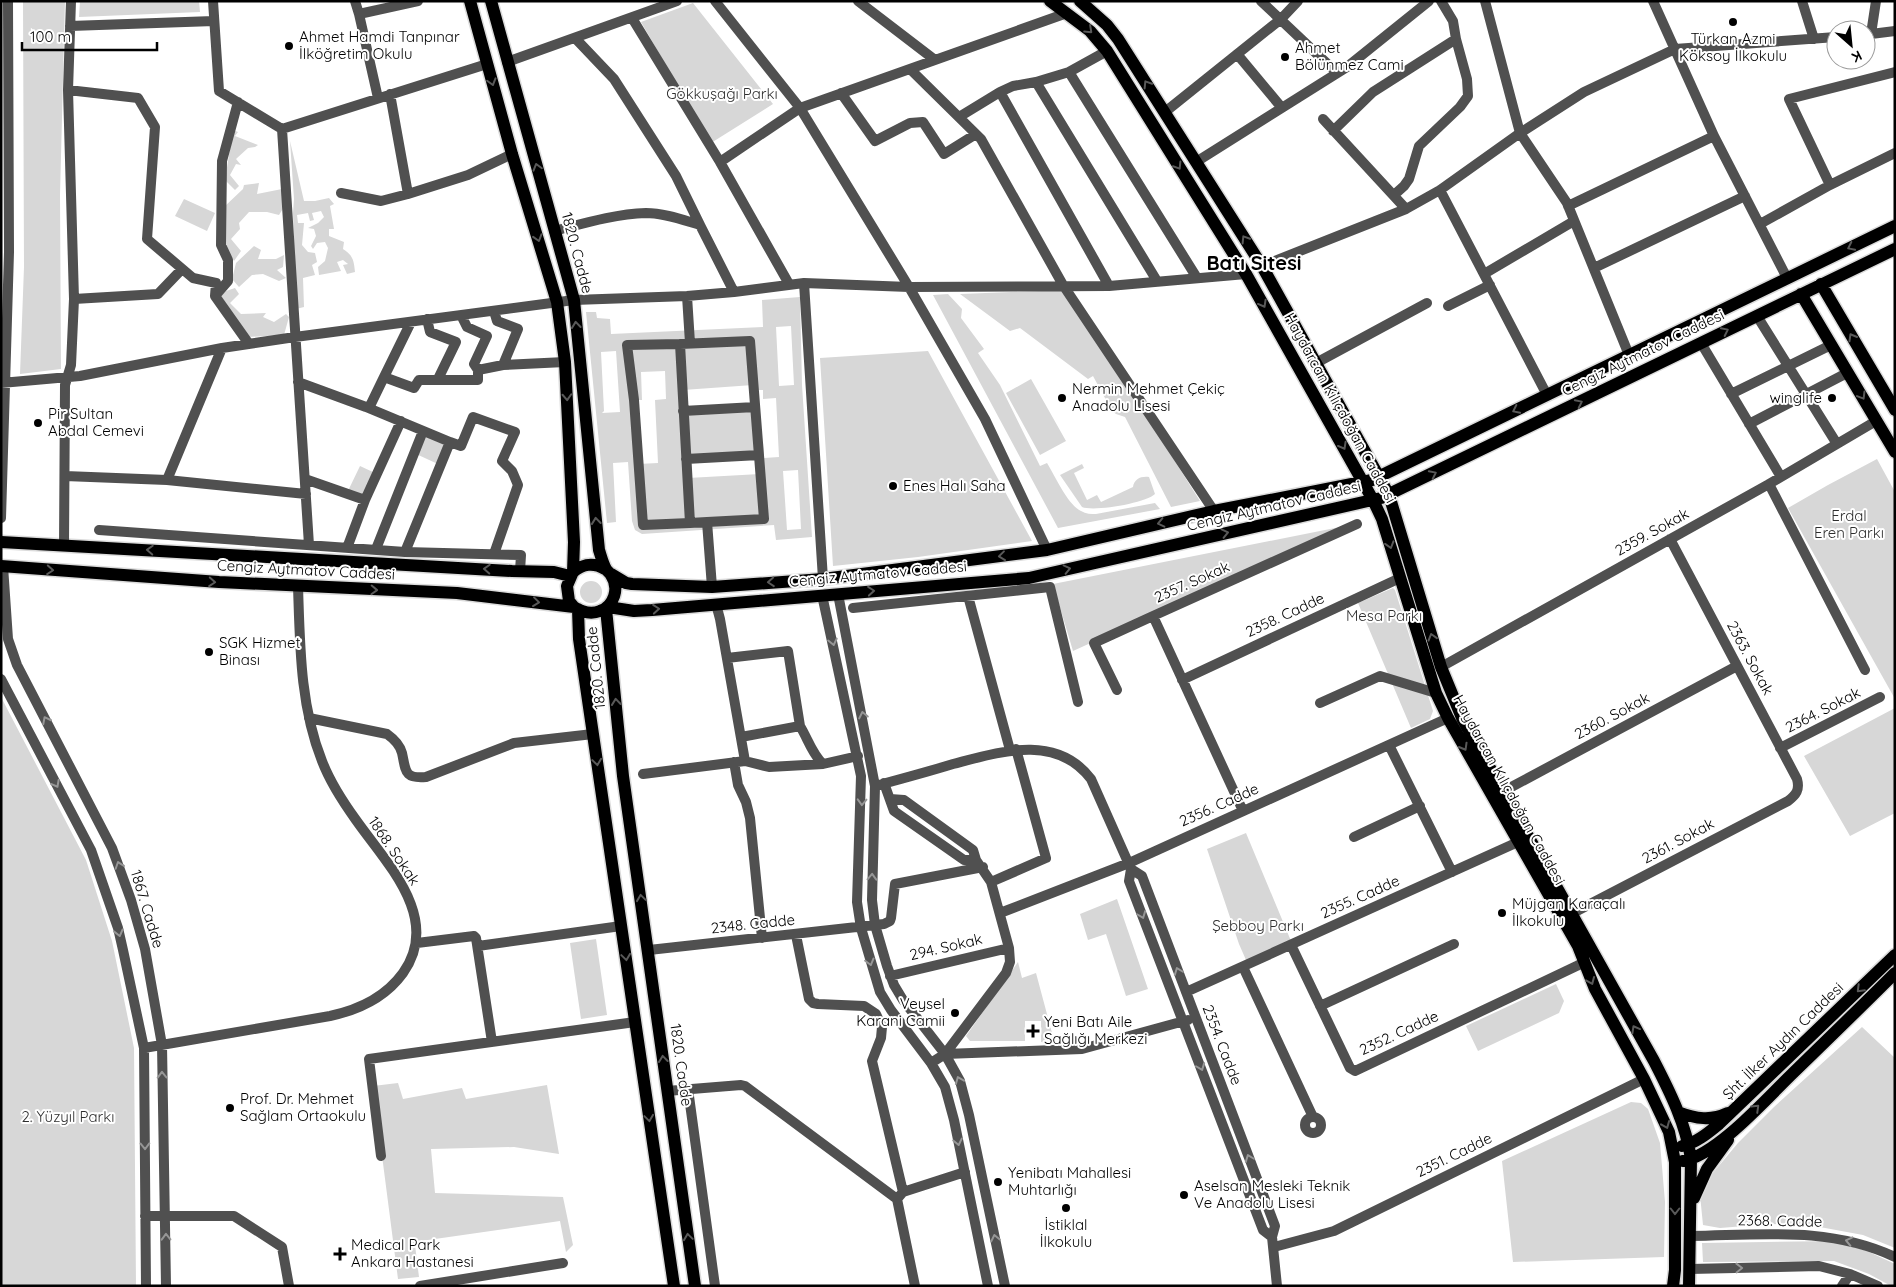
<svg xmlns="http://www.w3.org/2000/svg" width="1896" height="1287" font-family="Quicksand,sans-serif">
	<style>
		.green { fill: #d7d7d7; fill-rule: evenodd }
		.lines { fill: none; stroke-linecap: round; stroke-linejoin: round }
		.major-casing { stroke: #dbdbdb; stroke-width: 15 }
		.minor { stroke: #505050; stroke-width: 10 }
		.major { stroke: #000; stroke-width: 12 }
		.oneway { stroke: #595959 }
		.oneway2 { stroke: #969696 }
		.poi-dot { fill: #000; stroke: #fff; stroke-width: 2 }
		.labels { text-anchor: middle; stroke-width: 4; stroke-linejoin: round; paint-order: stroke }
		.poi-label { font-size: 15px; fill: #000; stroke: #fff; text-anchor: start }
		.park-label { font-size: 15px; fill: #2e2e2e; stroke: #fff }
		.street-label { font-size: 15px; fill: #000; stroke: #fff }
		.district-label { font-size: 20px; font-weight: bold; fill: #000; stroke: #fff }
	</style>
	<rect width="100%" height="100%" fill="#fff"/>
	<path class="green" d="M23,1H65L60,195L61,369L20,374L24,267Z
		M80,1H199L200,12L79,17Z
		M693,3L773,104L711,143L641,22Z
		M233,130L238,132L235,136L258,145L255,147L248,148L236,159L241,165L236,164L230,175L239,186L235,190L225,180Z
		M290,141L304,201H315L329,198L334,204L330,206L334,229H329V236L344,242L343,249C353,255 354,261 355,272L347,274L343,265L348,264L343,260L337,262L341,271L319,275L318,267L325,261L328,248L325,242L317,243L313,249L311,246L316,236L314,229L308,228L318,223L324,217L321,211L312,213L314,220L310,221L308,213L297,215L298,223H304L302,245L308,252L315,253L317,262L312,265L315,275L303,278L304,307L296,309L293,213L294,199Z
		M259,183L257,194L282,189L284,207L279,215L267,212H249L239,223L240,229L231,239L241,251L234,261L224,244V207L243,189L244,185Z
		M184,199L215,213L207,231L175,216Z
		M254,246L261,250L258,259H276L284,255L283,267L277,270L286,278L279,281L263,274L252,275L239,287L232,279L236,263Z
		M235,288L239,294L230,303L241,314L266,313L263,317L274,322L286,314L289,317L284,335L248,337L220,297L226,291Z
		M1067,290L1200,501L1171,507L1125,417L1116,414L1112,411L1093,376L1088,379L1020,328L1010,331L960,294Z
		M948,294L962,309L961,318L984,349L978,353L1000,385L1040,466L1047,463C1055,476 1068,505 1081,511C1086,514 1091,514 1096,514L1155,503L1160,509L1058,528L933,295Z
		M800,297L802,385L812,537L776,540L774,525L642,534L635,530L632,521L628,462L613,463L616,522L607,523L586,312H596L597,318L610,319L611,334L763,327L762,300ZM791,326L794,385L779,386L776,327ZM616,351L620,412L602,413L604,411L601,352ZM665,371L666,399L655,400L658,463L638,464L634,400H642L641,372ZM753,385L754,390H763V399L776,398L779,457L764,458L763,443H759L755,407L684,411L683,390ZM759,455L760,474L688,478L686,459ZM798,470L801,529L787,530L783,471Z
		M928,351L1032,541L918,557L833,566L820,358Z
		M1031,379L1066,441L1040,455L1006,393Z
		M423,431L450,442L440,465L414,453Z
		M1877,459L1895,492V699L1788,508L1828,485Z
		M1082,464L1084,468L1074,473L1087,500L1097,495L1101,502L1133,487C1134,479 1141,476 1149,477L1155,494C1146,503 1094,512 1082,507L1060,475Z
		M360,466L375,473L365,500L347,493Z
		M1350,525L1073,651L1053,584Z
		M580 592a11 11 0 1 1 22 0a11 11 0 1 1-22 0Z
		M1393,588L1395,590L1433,711L1430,719L1411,728L1358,603Z
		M1,697L86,860L112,941L134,1048L136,1286H1Z
		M1895,708V813L1850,836L1804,756Z
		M1246,833L1291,941L1246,960L1239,944L1207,849Z
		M1117,899L1148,989L1126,996L1106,934L1088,940L1080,914Z
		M596,939L607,1015L581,1019L570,943Z
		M1018,962L1022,978L1036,973L1055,1044L1041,1042V1021H1025V1041H970L966,1036Z
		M1556,984L1564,1001L1559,1013L1478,1051L1466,1026Z
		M1862,1027L1895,1058V1248L1863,1235L1809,1225L1770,1224L1720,1228L1703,1225L1700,1195L1706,1189L1707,1180L1738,1143L1774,1107Z
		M398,1083L403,1099L462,1088L466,1099L547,1085L559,1154L514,1147L431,1149L435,1193L563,1197L573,1245L566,1252L560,1221L421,1241L415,1245L419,1277L398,1279L373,1086Z
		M1631,1102L1641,1103L1648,1109L1660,1143L1665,1202L1664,1257L1513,1262L1502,1161Z
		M1834,1241L1867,1251L1895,1264V1286H1891L1869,1274L1834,1261L1703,1262L1702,1243Z"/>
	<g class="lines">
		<defs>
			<path id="major" d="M470,1L512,154L557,302L565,362L574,542L573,572L567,586L569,601L574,607
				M1050,1L1090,31L1107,51L1246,274L1373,500L1382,519L1436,693L1448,718L1578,946L1595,989L1644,1079L1669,1132L1675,1162V1270L1673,1286
				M1080,1L1107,25L1118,39L1262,266L1389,495L1441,667L1462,718L1654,1061C1670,1092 1686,1124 1691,1159L1689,1286
				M1821,284L1895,410
				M1801,294L1895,452
				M1,542L512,571L554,572L570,576
				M1,566L219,582L457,593L574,607C582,612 590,615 600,611C614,606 620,588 611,575C610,573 607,571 606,569C603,564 601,556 599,550L574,300L491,1
				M573,572C583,564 593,562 605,569
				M611,574L626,583L632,584L712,587L823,579L1047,550L1214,511L1372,480L1895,226
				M608,607L634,611L652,610L1029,578L1381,498L1895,249
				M578,609L579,639L674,1286
				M606,609L623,776L695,1286
				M1678,1112C1696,1119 1711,1121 1728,1113
				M1682,1146C1696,1143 1708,1133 1719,1124L1895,955
				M1683,1161C1717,1155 1767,1098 1793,1073C1827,1040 1861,1007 1895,973
				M1694,1198L1707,1169L1728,1140"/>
		</defs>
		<use href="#major" class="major-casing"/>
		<path class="minor" d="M213,1L219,91L282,129L487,64
			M355,1L359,14
			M715,1L800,108L909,287L985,419L1047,550
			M858,1L935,60
			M1261,1L1337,73
			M1485,1L1520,133L1567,203L1629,355
			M1653,1L1714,136L1787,278
			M1802,1L1814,39
			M632,18L720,162L789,284
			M70,26L214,21
			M1871,34L1895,31
			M1866,35L1871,34L1876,1
			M1107,51L1069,72L1197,278
			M1237,54L1282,108
			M507,62L677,1
			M910,69L981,139L1063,285L1214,511
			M1036,82L1069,72
			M68,90L138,98L155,127L147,239L193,278L216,283L215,296L249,344
			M1000,92L1109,286
			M841,93L875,141L910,123L923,122L944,154L976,134
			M390,94L408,194L468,175L512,154
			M378,98L359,14L418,1
			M1165,112L1281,19L1298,1
			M959,117L1000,92L1013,86L1036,82L1157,281
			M1323,119L1406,209
			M282,129L309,545
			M1333,131L1373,92L1456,39L1453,21L1441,1
			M720,162L800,108L1067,13
			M1196,162L1347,67L1429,1
			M1830,185L1895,153
			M1440,190L1547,395
			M341,193L381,201L408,194
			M1394,195L1404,186L1409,179L1419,146L1460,107L1468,96L1467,79L1456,39
			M1568,206L1714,136
			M1760,224L1830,185L1789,99L1895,72
			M700,225L734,292
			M554,231C585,223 615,214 646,213C664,213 683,220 700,225L676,176L614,79L575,38
			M1262,266L1406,209L1440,190L1520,133L1584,92L1675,49L1836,37
			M1594,268L1745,196
			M1484,274L1574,221
			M804,283L823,579
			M215,296L228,281V260L221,245L222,161L238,102
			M687,296L690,343
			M74,299L158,294L182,269
			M1448,306L1490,285
			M494,311L497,321L518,329L503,365
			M461,315L467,327L487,336L474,364L478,370
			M1757,316L1837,444
			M427,319L430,332L456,342L438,379
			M411,322L384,377L414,388L419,380H478V370L503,365L565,362
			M1701,343L1781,477
			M680,344L627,345L634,400L643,525L690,523
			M1316,363L1427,303
			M298,382L366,407L450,442L405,552
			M1,383L80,376L222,348L295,337L574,300L687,296L734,292L804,283L909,287L1109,286L1246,274
			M1731,394L1831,345
			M369,408L384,377
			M683,411L755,407
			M1749,424L1847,373
			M450,442L461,446L473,417L515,432L502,461L512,471L518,485L494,554
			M686,459L759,455
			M65,476L167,480L222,348
			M305,479L365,500L401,421
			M167,480L306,494
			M1769,484L1865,670
			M1,518L9,252L8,1
			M707,522L690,523L680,344L750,341L764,519L707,522L712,587
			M99,530L405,552L521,555L520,571
			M64,546L65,385L71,365L74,299L68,90L71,1
			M347,548L365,500
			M376,549L423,431
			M3,566L8,639L17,665L112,848L131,900L145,949L162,1045L166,1286
			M838,594L875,786L872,900L875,925L887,966L894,985L903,1000L945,1054L960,1081L969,1115L1005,1286
			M822,595L861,776L857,902L861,928L880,992L891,1010L931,1063L945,1087L954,1120L988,1286
			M968,596L1010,750
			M853,608L1050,587L1078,702
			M727,658L788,651L800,726L741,737
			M1441,667L1769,484L1876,421
			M1,679L91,850L118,928L123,950L144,1048L146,1286
			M1182,680L1400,578
			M1117,690L1094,643L1153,616
			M1320,703L1380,676L1436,693
			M309,718L387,734C394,739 400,745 402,753C406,771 404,779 426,777L514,743L593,734
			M800,726C808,739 812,754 823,764L858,756
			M1389,745L1452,872
			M1780,748L1880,697
			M745,761L769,767L823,764
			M734,762L738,785L746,802L750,818L762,938
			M643,774L745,761L720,619L716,604
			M884,783L894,811L964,860H976
			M875,786C901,779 927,772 953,764C999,752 1056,733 1091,779L1131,869L1142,876L1275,1226L1272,1237L1277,1286
			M1502,792L1737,666
			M890,799L904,800L973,850L976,860L991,882L1009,948L890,976
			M1243,811L1153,616L1357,524
			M1354,837L1420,806
			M1131,869L1129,881L1263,1230L1272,1237
			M991,882L1046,858L1016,749
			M1000,913L1129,863L1448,718
			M1571,914L1788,801C1796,795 1800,790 1797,779L1670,539
			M796,935L809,999L813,1003L818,1004L864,1006L876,1014L882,1027L881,1038L872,1061L903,1192
			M417,943L474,936L476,938L492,1042
			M1291,945L1350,1068L1355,1071L1585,962
			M478,946L621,926
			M649,950L884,924L890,921L891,918L895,884L983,867
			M1243,967L1313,1117
			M1186,992L1518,842
			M1320,1006L1454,944
			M144,1048L330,1016C358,1010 385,998 403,973C442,918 387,864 356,820C343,802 330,782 322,761C300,706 300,645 298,586
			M945,1054L1082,1049L1188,1020
			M931,1063L945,1054L1006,973L1010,962L1009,948
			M688,1089L715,1286
			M667,1091L741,1085L745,1086L897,1199
			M1305 1125a8 8 0 1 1 16 0a8 8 0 1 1-16 0Z
			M381,1156L369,1059L635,1022
			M145,1216H234L282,1247L289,1286
			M1691,1236C1761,1235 1829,1226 1895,1257
			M1274,1247L1334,1231L1644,1079
			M1690,1269L1819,1266L1850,1274L1878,1286
			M420,1286L563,1263
			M915,1286L897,1199L903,1192L965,1172
			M1842,1286L1850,1274"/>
		<use href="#major" class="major"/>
	</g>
	<defs><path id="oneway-chevron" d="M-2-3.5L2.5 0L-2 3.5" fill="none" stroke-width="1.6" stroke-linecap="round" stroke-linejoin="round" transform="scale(1.25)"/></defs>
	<g class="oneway">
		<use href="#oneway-chevron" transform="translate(1089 30) rotate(43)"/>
		<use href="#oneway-chevron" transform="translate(492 82) rotate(74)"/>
		<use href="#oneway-chevron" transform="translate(1147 84) rotate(-122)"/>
		<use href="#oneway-chevron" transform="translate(1178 166) rotate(58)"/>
		<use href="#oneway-chevron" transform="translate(537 167) rotate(-106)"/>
		<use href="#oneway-chevron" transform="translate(538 238) rotate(73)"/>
		<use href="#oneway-chevron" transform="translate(1245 239) rotate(-122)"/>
		<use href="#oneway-chevron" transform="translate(1851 247) rotate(154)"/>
		<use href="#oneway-chevron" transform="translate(1263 304) rotate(61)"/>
		<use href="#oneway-chevron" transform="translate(576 325) rotate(-96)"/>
		<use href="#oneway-chevron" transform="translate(1725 331) rotate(-26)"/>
		<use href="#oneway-chevron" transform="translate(1852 337) rotate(-120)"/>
		<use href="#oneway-chevron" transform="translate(1862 396) rotate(59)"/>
		<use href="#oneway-chevron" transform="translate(567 397) rotate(87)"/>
		<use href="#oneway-chevron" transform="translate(1579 403) rotate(-26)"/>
		<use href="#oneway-chevron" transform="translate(1516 410) rotate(154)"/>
		<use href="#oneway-chevron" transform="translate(1343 446) rotate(61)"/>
		<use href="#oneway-chevron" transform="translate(1433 474) rotate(-26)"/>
		<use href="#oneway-chevron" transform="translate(596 521) rotate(-96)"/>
		<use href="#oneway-chevron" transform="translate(1161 523) rotate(167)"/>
		<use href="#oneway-chevron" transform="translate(1225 533) rotate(-13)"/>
		<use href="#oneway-chevron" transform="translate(1390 545) rotate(73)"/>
		<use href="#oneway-chevron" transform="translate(150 550) rotate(-177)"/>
		<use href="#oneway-chevron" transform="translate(1002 556) rotate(173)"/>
		<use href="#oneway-chevron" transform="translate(487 569) rotate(-177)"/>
		<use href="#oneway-chevron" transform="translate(1067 569) rotate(-13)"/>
		<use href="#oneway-chevron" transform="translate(50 570) rotate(4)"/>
		<use href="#oneway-chevron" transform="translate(212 582) rotate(4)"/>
		<use href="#oneway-chevron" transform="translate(771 582) rotate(176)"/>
		<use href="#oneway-chevron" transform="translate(374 590) rotate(2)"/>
		<use href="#oneway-chevron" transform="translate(871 591) rotate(-5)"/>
		<use href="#oneway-chevron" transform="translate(536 602) rotate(7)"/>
		<use href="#oneway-chevron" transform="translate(656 609) rotate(-5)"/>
		<use href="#oneway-chevron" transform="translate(1432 637) rotate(-107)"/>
		<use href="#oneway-chevron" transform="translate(616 702) rotate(-96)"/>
		<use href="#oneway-chevron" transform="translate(1464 747) rotate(60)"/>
		<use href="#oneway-chevron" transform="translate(597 762) rotate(82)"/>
		<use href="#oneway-chevron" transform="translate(641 898) rotate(-98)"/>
		<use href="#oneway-chevron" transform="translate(626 957) rotate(82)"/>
		<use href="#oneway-chevron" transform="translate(1591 981) rotate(67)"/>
		<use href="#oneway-chevron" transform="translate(1860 989) rotate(135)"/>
		<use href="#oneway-chevron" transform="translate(1635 1029) rotate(-119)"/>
		<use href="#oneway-chevron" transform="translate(663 1059) rotate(-97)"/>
		<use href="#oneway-chevron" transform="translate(1756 1108) rotate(-44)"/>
		<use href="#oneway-chevron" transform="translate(649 1118) rotate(82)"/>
		<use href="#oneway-chevron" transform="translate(1666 1125) rotate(68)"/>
		<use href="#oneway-chevron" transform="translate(1675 1211) rotate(90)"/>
		<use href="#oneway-chevron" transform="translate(688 1237) rotate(-98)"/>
	</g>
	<g class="oneway2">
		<use href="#oneway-chevron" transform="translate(833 642) rotate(77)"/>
		<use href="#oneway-chevron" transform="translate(863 715) rotate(-102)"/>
		<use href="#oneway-chevron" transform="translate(46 720) rotate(-117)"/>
		<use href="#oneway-chevron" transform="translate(56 784) rotate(62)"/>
		<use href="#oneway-chevron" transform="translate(862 802) rotate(92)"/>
		<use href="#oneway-chevron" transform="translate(119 865) rotate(-109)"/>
		<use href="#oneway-chevron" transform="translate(872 877) rotate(-88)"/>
		<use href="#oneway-chevron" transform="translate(1142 915) rotate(69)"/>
		<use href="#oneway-chevron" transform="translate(119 933) rotate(76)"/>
		<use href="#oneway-chevron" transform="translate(870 962) rotate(75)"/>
		<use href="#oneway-chevron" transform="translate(1178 971) rotate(-111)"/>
		<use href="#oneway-chevron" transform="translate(1201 1067) rotate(69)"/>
		<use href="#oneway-chevron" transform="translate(162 1075) rotate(-91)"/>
		<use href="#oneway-chevron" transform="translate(959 1080) rotate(-112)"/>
		<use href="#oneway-chevron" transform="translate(958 1142) rotate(78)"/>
		<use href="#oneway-chevron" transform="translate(145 1146) rotate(89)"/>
		<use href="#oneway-chevron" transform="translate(1249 1158) rotate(-111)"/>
		<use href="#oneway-chevron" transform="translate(166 1237) rotate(-91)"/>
		<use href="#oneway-chevron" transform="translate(995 1238) rotate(-102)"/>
		<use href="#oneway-chevron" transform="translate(1849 1241) rotate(-167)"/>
		<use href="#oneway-chevron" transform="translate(1739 1268) rotate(-1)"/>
	</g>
	<g class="poi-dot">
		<circle cx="1733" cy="22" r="5"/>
		<circle cx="289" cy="46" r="5"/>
		<circle cx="1285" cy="57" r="5"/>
		<circle cx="1062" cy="398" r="5"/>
		<circle cx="1832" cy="398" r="5"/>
		<circle cx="38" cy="423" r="5"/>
		<circle cx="893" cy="486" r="5"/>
		<circle cx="209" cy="652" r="5"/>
		<circle cx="1502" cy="913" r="5"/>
		<circle cx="955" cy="1013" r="5"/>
		<path d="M1030.5 1023.5h5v5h5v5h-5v5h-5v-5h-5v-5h5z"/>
		<circle cx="230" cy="1108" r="5"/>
		<circle cx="998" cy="1182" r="5"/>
		<circle cx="1184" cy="1195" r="5"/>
		<circle cx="1066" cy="1208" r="5"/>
		<path d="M337.5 1246.5h5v5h5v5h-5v5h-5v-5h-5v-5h5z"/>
	</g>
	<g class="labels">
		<g class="poi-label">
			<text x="299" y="42">Ahmet Hamdi Tanpınar<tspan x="299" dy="17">İlköğretim Okulu</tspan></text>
			<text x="1733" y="44" text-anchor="middle">Türkan Azmi<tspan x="1733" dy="17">Köksoy İlkokulu</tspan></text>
			<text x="1295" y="53">Ahmet<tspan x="1295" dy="17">Bölünmez Cami</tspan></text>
			<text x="1072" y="394">Nermin Mehmet Çekiç<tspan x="1072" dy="17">Anadolu Lisesi</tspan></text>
			<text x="1822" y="403" text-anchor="end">winglife</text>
			<text x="48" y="419">Pir Sultan<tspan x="48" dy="17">Abdal Cemevi</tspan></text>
			<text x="903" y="491">Enes Halı Saha</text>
			<text x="219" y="648">SGK Hizmet<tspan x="219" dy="17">Binası</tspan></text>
			<text x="1512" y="909">Müjgan Karaçalı<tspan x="1512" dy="17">İlkokulu</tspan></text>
			<text x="945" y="1009" text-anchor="end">Veysel<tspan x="945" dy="17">Karani Camii</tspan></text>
			<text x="1044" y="1027">Yeni Batı Aile<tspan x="1044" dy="17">Sağlığı Merkezi</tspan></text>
			<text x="240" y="1104">Prof. Dr. Mehmet<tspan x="240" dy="17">Sağlam Ortaokulu</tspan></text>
			<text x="1008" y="1178">Yenibatı Mahallesi<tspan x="1008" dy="17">Muhtarlığı</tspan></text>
			<text x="1194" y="1191">Aselsan Mesleki Teknik<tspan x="1194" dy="17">Ve Anadolu Lisesi</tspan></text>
			<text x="1066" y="1230" text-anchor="middle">İstiklal<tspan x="1066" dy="17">İlkokulu</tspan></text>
			<text x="351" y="1250">Medical Park<tspan x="351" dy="17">Ankara Hastanesi</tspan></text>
		</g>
		<g class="park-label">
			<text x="722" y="99">Gökkuşağı Parkı</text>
			<text x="1849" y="521">Erdal<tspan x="1849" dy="17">Eren Parkı</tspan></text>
			<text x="1384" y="621">Mesa Parkı</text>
			<text x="1258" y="931">Şebboy Parkı</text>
			<text x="68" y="1122">2. Yüzyıl Parkı</text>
		</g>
		<g class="street-label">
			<text transform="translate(577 253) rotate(75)" y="5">1820. Cadde</text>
			<text transform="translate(1643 353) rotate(-26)" y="5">Cengiz Aytmatov Caddesi</text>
			<text transform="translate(1340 408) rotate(61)" y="5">Haydarcan Kılıçdoğan Caddesi</text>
			<text transform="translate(1274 506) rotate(-13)" y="5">Cengiz Aytmatov Caddesi</text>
			<text transform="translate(1652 532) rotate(-29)" y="5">2359. Sokak</text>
			<text transform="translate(306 570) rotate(3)" y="5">Cengiz Aytmatov Caddesi</text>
			<text transform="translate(878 574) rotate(-5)" y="5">Cengiz Aytmatov Caddesi</text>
			<text transform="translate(1192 582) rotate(-24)" y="5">2357. Sokak</text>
			<text transform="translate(1285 615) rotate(-25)" y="5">2358. Cadde</text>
			<text transform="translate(1750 658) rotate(62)" y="5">2363. Sokak</text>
			<text transform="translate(596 668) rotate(-96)" y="5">1820. Cadde</text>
			<text transform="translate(1823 710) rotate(-27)" y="5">2364. Sokak</text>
			<text transform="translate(1612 716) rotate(-28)" y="5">2360. Sokak</text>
			<text transform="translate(1509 790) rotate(61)" y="5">Haydarcan Kılıçdoğan Caddesi</text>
			<text transform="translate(1219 805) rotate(-24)" y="5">2356. Cadde</text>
			<text transform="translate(1678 841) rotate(-28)" y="5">2361. Sokak</text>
			<text transform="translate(394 851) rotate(56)" y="5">1868. Sokak</text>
			<text transform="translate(1360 897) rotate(-24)" y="5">2355. Cadde</text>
			<text transform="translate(147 909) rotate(73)" y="5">1867. Cadde</text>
			<text transform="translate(753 924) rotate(-6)" y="5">2348. Cadde</text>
			<text transform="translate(946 947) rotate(-13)" y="5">294. Sokak</text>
			<text transform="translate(1399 1033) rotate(-25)" y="5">2352. Cadde</text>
			<text transform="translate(1783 1041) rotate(-44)" y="5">Şht. İlker Aydın Caddesi</text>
			<text transform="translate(1222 1045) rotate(69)" y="5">2354. Cadde</text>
			<text transform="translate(681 1065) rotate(82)" y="5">1820. Cadde</text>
			<text transform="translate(1454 1155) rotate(-26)" y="5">2351. Cadde</text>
			<text transform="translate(1780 1221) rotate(1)" y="5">2368. Cadde</text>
		</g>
		<g class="district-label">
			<text x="1254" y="270">Batı Sitesi</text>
		</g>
	</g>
	<rect width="1896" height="1287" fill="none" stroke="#000000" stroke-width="5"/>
	<g transform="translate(1851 45) rotate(153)"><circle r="24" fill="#ffffff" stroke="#999999"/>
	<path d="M0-4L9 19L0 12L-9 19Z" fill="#000000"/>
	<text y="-8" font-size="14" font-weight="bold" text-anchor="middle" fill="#000000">K</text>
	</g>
	<path d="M22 42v8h135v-8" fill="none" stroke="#000000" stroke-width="2.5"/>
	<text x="30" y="42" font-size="15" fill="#000000" stroke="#ffffff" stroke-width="4" paint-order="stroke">100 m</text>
</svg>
